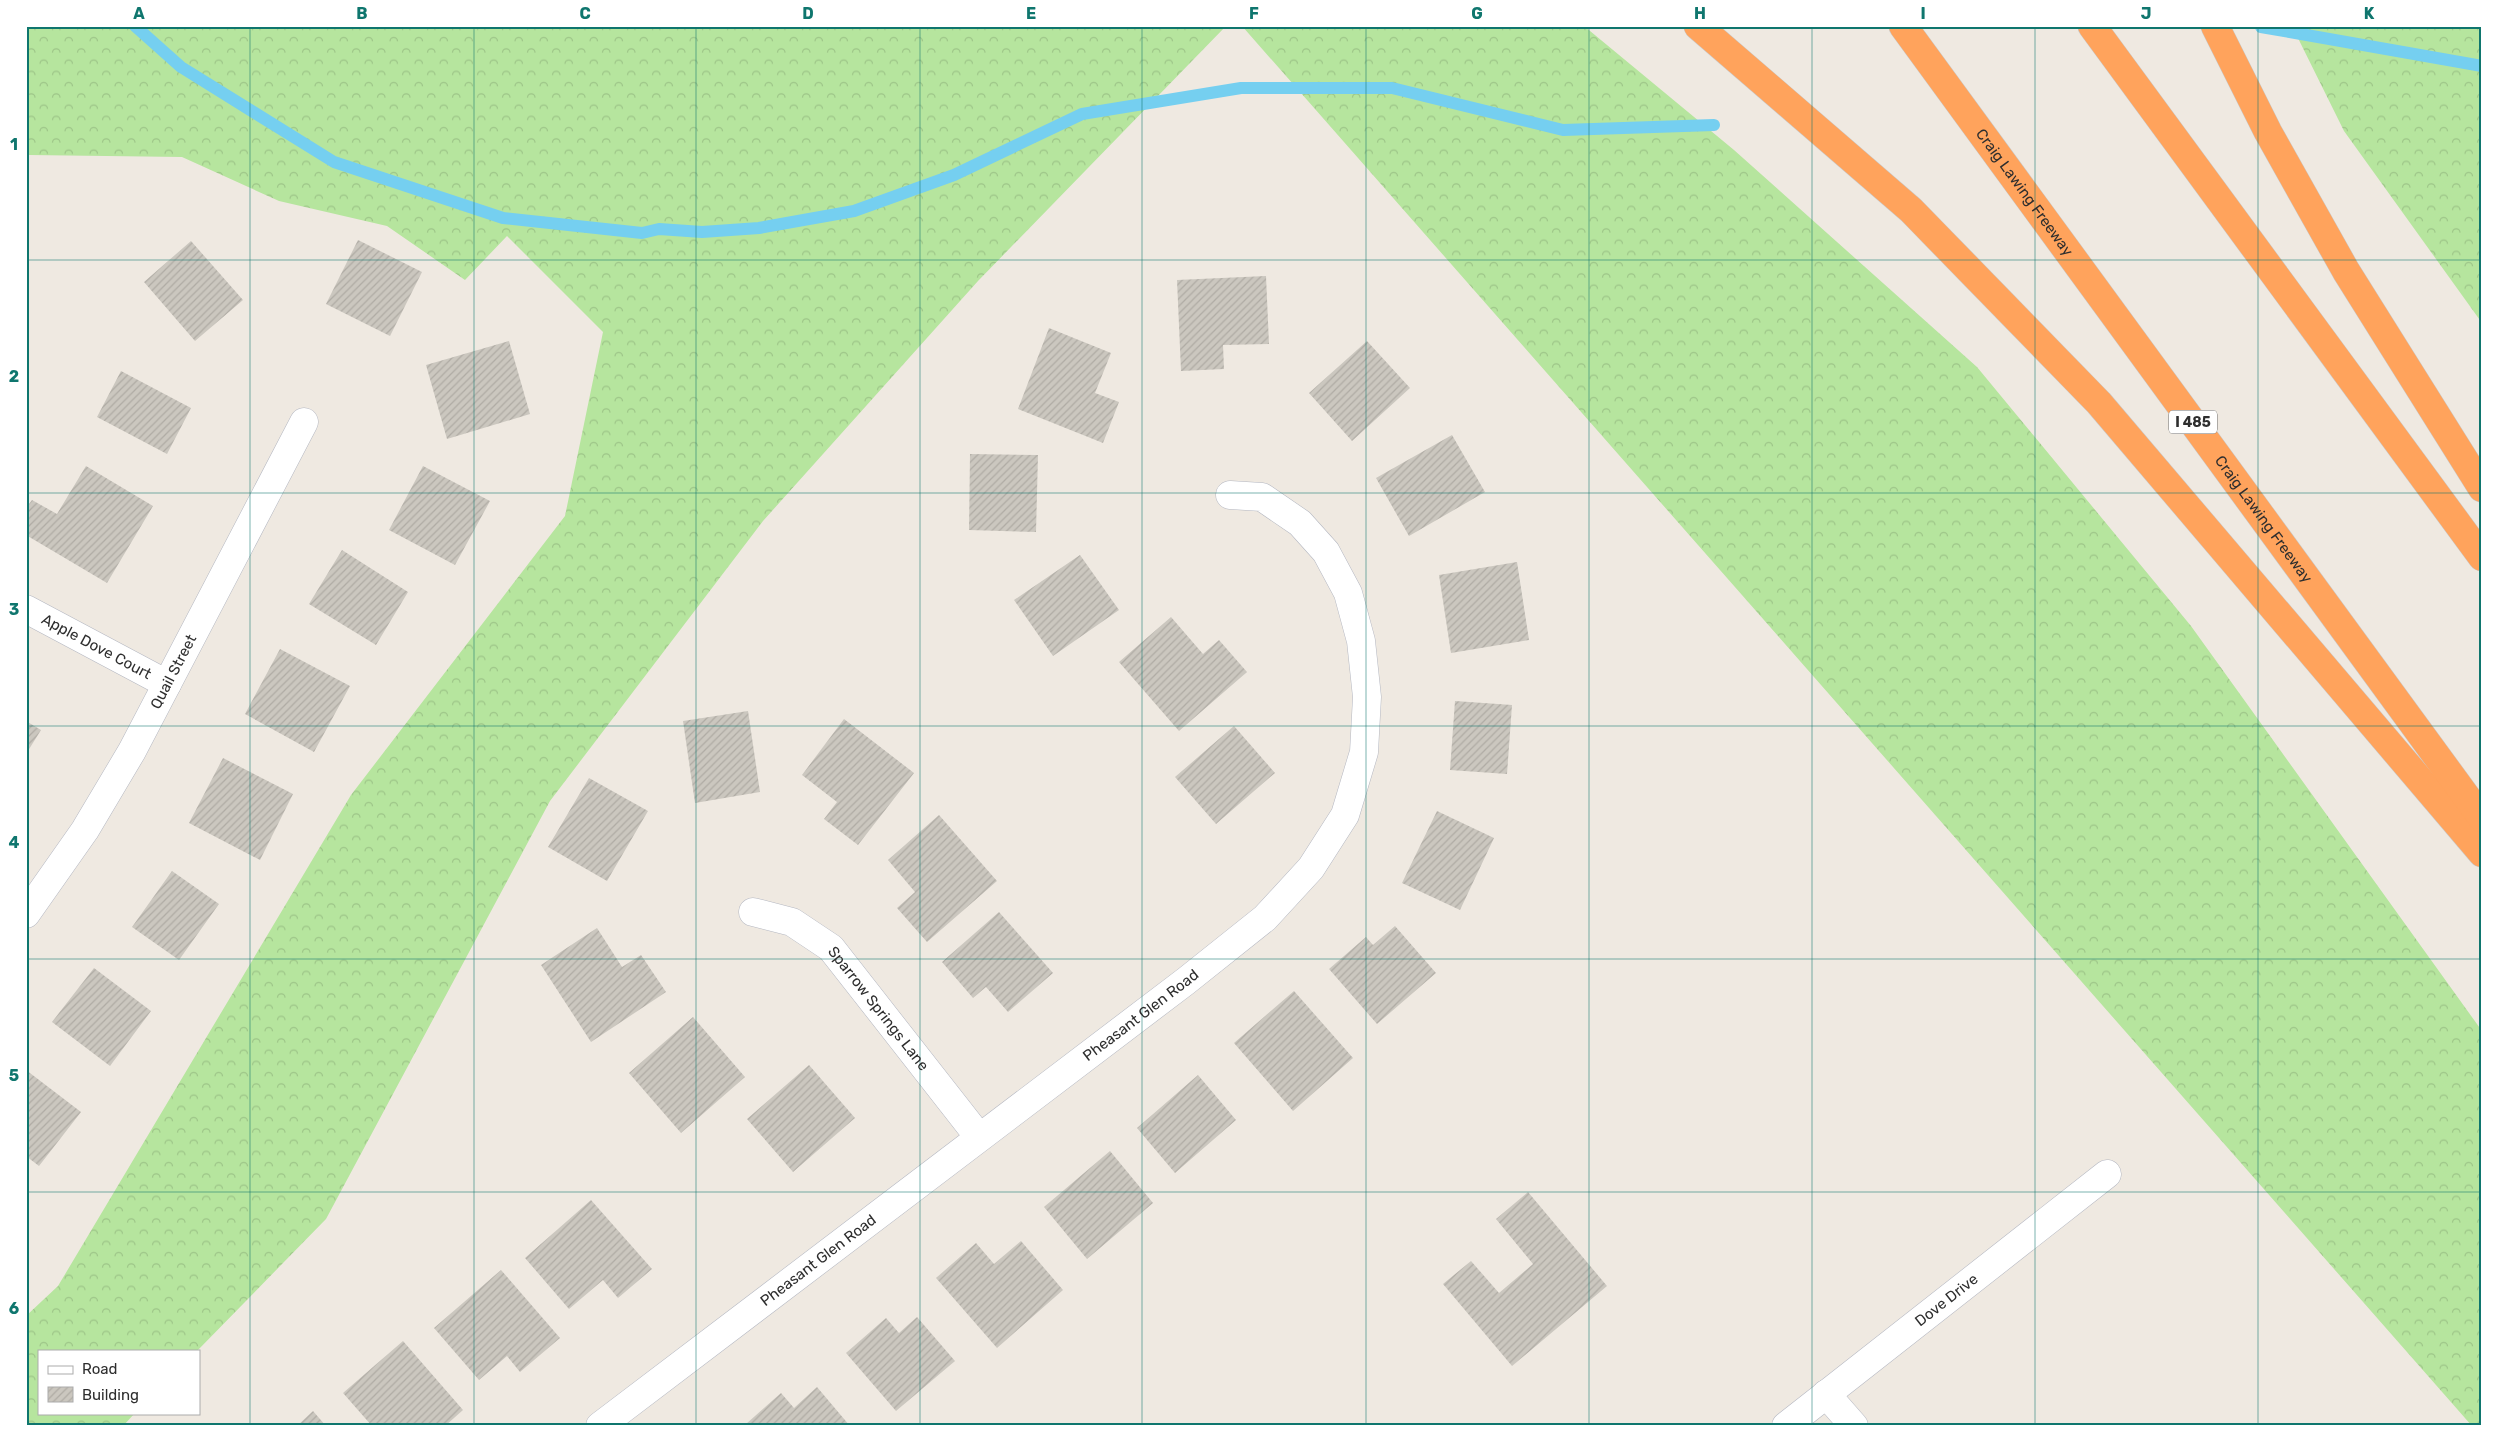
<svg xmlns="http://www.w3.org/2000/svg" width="2508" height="1452" font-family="Rubik,sans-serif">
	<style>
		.forest { fill: url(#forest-crowns) }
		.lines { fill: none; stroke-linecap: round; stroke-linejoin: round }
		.stream { stroke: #75cff0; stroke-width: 12 }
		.building { fill: url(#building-hatch) }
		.minor-casing { stroke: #b4b7c1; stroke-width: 29 }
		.motorway-casing { stroke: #c9c9c9; stroke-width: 29 }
		.minor { stroke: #fff; stroke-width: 28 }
		.motorway { stroke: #ffa35c; stroke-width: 28 }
		.grid { fill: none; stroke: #0f766e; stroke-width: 1; stroke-opacity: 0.55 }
		.labels { text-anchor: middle; stroke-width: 5; stroke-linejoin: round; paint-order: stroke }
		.shield { fill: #fff; stroke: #6d6d6d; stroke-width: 1 }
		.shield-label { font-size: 14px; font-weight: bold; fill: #2e2e2e }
		.street-label { font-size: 15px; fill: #2e2e2e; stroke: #fff }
		.neatline { fill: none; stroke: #0f766e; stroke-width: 2 }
		.grid-label { font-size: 16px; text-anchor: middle; font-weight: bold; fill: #0f766e }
	</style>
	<defs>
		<pattern id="forest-crowns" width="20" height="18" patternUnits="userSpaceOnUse" patternTransform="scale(1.25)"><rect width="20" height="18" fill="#b6e59e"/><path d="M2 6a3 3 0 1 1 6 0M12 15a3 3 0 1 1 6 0" fill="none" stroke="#9dc588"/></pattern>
		<pattern id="building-hatch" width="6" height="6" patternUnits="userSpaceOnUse" patternTransform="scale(1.25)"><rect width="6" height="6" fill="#cbc7bf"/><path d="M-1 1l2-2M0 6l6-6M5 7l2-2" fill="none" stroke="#afaba4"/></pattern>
	</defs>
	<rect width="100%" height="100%" fill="#efe9e1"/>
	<path class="forest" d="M26,26H1226L978,281L763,521L550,801L326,1219L197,1351H39V1413H135L123,1426H26V1316L58,1286L351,795L565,516L603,332L507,236L465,280L387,226L279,201L182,157L29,155L26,151Z
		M1242,26H1584L1734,150L1977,367L2191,626L2482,1031V1426H2472Z
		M2292,26H2482V323L2344,131Z"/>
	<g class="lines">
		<path class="stream" d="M135,26L181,67L334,162L503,218L642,233L659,229L702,232L759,228L854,211L954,175L1082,114L1241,88H1392L1563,130L1714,125
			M2261,27L2482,66"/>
	</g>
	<path class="building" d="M358,240L422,272L390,336L326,304Z
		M191,241L243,300L195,341L144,282Z
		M1266,276L1269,344L1223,345L1224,369L1181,371L1177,280Z
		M1049,328L1111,353L1095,393L1119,402L1103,443L1018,409Z
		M509,341L530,414L447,439L426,365Z
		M1367,341L1410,388L1352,441L1309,393Z
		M121,371L191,408L167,454L97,417Z
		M1452,435L1485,492L1409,536L1376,478Z
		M970,454L1038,455L1036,532L969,530Z
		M86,466L153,506L107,583L26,535V508L32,500L57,514Z
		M423,466L490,501L455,565L389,530Z
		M342,550L408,592L376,645L309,604Z
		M1080,555L1119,610L1053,656L1014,600Z
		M1517,562L1529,640L1451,653L1439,575Z
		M1171,617L1203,654L1219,640L1247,672L1179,731L1119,662Z
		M280,649L350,686L314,752L245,714Z
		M1455,701L1512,705L1507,774L1450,770Z
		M748,711L760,792L695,803L683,721Z
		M844,719L914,773L858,845L824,819L837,802L802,775Z
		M26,721L41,730L26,754Z
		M1234,726L1275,773L1216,824L1175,777Z
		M223,758L293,794L260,860L189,823Z
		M589,778L648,811L607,881L548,847Z
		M1437,811L1494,838L1460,910L1402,883Z
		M939,815L997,881L927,942L897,908L915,892L888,860Z
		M172,871L219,904L179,960L132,927Z
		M999,912L1053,973L1008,1012L986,987L973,998L942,962Z
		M1395,926L1436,973L1377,1024L1329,969L1366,937L1373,945Z
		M597,928L622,967L641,955L666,992L591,1042L541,965Z
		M94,968L151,1011L110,1066L52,1022Z
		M1294,991L1353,1058L1293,1111L1234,1043Z
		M693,1017L745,1077L681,1133L629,1073Z
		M809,1065L855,1118L793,1172L747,1119Z
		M26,1070L81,1112L39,1166L26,1156Z
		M1198,1075L1236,1120L1175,1173L1137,1128Z
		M1110,1151L1153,1203L1087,1259L1044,1207Z
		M1528,1192L1607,1286L1512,1366L1443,1284L1471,1261L1499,1293L1533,1264L1496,1219Z
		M591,1200L652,1269L618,1298L603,1280L569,1309L525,1258Z
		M1021,1241L1063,1290L997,1348L936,1278L976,1243L994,1264Z
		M501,1270L560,1338L520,1372L507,1356L479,1380L434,1328Z
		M917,1317L955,1361L896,1411L846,1353L886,1318L899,1333Z
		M403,1341L463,1410L445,1426H372L343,1393Z
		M817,1387L850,1426H747L746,1424L781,1393L794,1408Z
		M313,1411L326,1426H297Z"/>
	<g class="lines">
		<defs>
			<g id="minor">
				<path id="s1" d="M26,609L167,684"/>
				<path id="s2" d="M753,912L792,922L831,948L979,1137"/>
				<path id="s3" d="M26,914L85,830L132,751L304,422"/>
				<path d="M1826,1394L1854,1426"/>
				<path id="s4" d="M600,1426L1186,981L1265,918L1311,868L1345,815L1364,752L1367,697L1361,641L1348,593L1326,552L1300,523L1262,497L1230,495"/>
				<path id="s5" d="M1786,1426L2107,1174"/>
			</g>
			<g id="motorway">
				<path d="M1698,26L1911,210L2099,403L2482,853"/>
				<path id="s6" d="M1903,26L2482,818"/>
				<path d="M2092,26L2482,557"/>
				<path d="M2215,26L2268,132L2346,271L2482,488"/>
			</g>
		</defs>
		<use href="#minor" class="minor-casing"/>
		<use href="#motorway" class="motorway-casing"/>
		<use href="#minor" class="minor"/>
		<use href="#motorway" class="motorway"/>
	</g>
	<path class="grid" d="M250,26V1426M474,26V1426M696,26V1426M920,26V1426M1142,26V1426M1366,26V1426M1589,26V1426M1812,26V1426M2035,26V1426M2258,26V1426M26,260H2482M26,493H2482M26,726H2482M26,959H2482M26,1192H2482"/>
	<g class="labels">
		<rect class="shield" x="2169" y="410.5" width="48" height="23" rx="4"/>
		<g class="shield-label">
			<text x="2193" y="427">I 485</text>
		</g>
		<g class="street-label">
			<text dy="5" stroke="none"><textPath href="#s6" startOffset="206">Craig Lawing Freeway</textPath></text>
			<text dy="5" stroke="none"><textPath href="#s6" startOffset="611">Craig Lawing Freeway</textPath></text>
			<text dy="5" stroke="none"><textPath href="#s1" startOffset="80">Apple Dove Court</textPath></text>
			<text dy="5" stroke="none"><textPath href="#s3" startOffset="284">Quail Street</textPath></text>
			<text dy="5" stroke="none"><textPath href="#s2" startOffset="164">Sparrow Springs Lane</textPath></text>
			<text dy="5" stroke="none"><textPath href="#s4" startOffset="679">Pheasant Glen Road</textPath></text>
			<text dy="5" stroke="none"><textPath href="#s4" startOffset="274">Pheasant Glen Road</textPath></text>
			<text dy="5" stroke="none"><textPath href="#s5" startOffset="204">Dove Drive</textPath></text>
		</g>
	</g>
	<rect width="2508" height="1452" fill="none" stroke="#ffffff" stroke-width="55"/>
	<rect x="38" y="1350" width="162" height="65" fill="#ffffff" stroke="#ababab"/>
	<rect x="48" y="1366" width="25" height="8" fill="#ffffff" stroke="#ababab"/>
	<text x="82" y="1374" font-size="15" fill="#2e2e2e">Road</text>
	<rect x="48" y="1387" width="25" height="15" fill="url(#building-hatch)" stroke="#ababab"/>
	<text x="82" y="1400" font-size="15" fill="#2e2e2e">Building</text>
	<rect x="28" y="28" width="2452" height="1396" class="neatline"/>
	<g class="grid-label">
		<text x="139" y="19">A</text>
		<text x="362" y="19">B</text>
		<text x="585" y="19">C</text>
		<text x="808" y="19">D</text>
		<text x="1031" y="19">E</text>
		<text x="1254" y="19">F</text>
		<text x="1477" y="19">G</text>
		<text x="1700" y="19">H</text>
		<text x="1923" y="19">I</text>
		<text x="2146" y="19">J</text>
		<text x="2369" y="19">K</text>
		<text x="14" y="150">1</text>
		<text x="14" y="382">2</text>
		<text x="14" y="615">3</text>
		<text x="14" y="848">4</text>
		<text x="14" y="1081">5</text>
		<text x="14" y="1314">6</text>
	</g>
</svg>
